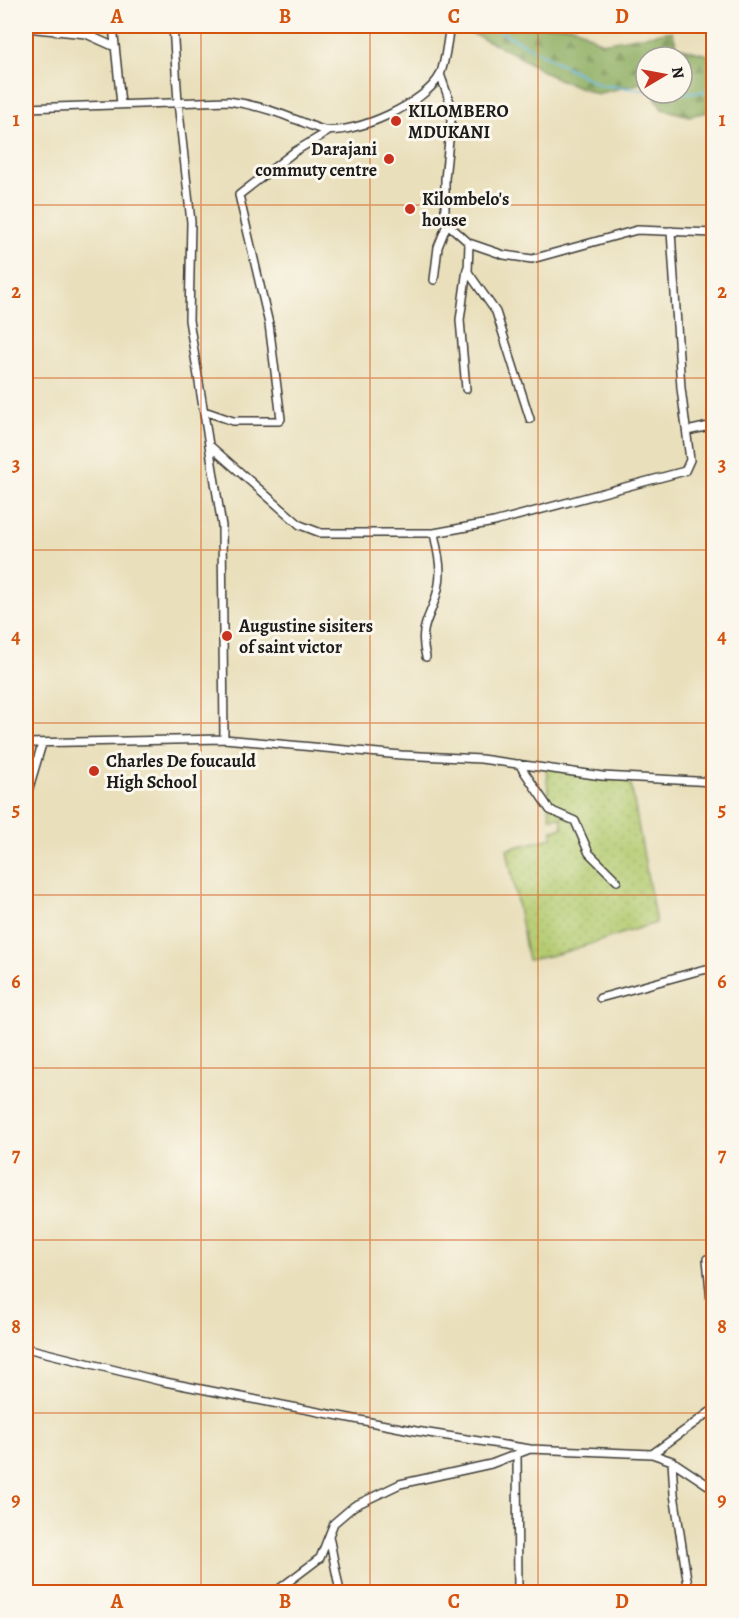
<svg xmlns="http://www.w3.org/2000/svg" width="739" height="1618" font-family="Alegreya,serif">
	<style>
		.grass { fill: url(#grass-dots); stroke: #687346; stroke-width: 1.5 }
		.forest { fill: url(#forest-firs); stroke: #55653f; stroke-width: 1.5 }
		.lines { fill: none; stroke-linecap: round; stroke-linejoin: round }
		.stream { stroke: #62b8df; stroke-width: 2 }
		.street-casing { stroke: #3b3934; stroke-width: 10 }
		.street { stroke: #fff; stroke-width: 7 }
		.grid { fill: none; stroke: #d4530e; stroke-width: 1.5; stroke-opacity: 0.55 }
		.poi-dot { fill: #c8321e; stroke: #fbf7ec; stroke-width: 2 }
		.labels { text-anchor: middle; stroke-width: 6; stroke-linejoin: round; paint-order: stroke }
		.poi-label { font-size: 18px; font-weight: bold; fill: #1c1c1c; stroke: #fbf7ec; text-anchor: start }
		.neatline { fill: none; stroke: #d4530e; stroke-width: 2 }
		.grid-label { font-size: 20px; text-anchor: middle; font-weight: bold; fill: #d4530e }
	</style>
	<defs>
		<pattern id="grass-dots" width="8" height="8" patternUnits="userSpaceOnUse" patternTransform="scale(1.5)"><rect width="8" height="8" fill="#b3ca6f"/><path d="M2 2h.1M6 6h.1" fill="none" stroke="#99ad60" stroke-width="1.8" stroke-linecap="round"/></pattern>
		<pattern id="forest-firs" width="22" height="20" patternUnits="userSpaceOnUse" patternTransform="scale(1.5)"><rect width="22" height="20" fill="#8eae62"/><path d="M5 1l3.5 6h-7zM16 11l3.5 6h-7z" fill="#738d50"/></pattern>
	</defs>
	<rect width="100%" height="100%" fill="#fbf7ec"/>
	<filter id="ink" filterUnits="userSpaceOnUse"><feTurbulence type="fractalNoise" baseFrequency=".0167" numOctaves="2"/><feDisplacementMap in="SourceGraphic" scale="12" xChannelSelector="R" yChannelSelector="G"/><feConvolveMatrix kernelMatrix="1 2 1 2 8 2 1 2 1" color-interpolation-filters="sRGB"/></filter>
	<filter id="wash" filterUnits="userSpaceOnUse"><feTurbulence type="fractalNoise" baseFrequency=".008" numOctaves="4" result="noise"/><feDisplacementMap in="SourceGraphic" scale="24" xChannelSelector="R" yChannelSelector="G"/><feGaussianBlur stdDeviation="1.35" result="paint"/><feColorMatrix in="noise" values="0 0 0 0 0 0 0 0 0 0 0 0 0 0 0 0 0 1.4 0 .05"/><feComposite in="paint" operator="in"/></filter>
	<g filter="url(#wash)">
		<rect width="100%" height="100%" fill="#e9dfbb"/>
		<path class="grass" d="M546,765L629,774L656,923C613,935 572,953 528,960L507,849L552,838V830L563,828L561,817L550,818Z"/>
		<path class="forest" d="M392,26H574L602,43L672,31L677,47L713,56V111L689,116L662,109L653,93H682V57H646V82L597,94L553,77L513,53L465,30H407Z"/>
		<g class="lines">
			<path class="stream" d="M490,26L600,85L646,90
				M680,93L714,91"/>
		</g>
	</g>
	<g filter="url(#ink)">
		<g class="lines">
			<defs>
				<path id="street" d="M113,26L121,104
					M173,26L178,102L191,222L189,320L222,526L224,739
					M26,28L86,34L115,47
					M440,74L451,105V121L445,179V212L451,227L469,243L504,255L532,259L637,230L714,233
					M26,108L228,101C252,104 272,110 294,119C304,122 314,128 324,130C355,135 426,103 440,75C446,60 447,41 450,26
					M469,243L468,272L496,312L530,419
					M434,280L438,247L448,222
					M466,389L460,320L467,269
					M204,411L233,421H279L281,419L269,324L239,195L294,152L329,131
					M687,431L714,425
					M209,445L300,525L321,533H434L494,522L685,471L690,460L681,388L671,231
					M426,657C417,622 434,616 439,584C442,567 437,550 434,533
					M26,743L224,739L401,755L481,759L602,776L714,782
					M519,764L550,810L575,821L589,853L617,881
					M26,798L42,744
					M600,998L698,971L707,969L714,973
					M707,1259L714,1333
					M26,1348L160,1381L416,1431L530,1449L652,1454L672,1461L714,1489
					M517,1454L518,1592
					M652,1454L714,1409
					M672,1461L674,1494L689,1592
					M329,1536L340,1592
					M275,1592L320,1558L334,1523L354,1506L400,1484L491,1464L530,1449"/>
			</defs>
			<use href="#street" class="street-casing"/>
			<use href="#street" class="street"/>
		</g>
	</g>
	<path class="grid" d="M201,26V1592M370,26V1592M538,26V1592M26,205H714M26,378H714M26,550H714M26,723H714M26,895H714M26,1068H714M26,1240H714M26,1413H714"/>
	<g class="poi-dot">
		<circle cx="396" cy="121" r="6"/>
		<circle cx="389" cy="159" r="6"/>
		<circle cx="410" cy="209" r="6"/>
		<circle cx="227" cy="636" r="6"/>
		<circle cx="94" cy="771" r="6"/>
	</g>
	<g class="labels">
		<g class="poi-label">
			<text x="408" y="117">KILOMBERO<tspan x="408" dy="21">MDUKANI</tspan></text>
			<text x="377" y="155" text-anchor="end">Darajani<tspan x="377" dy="21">commuty centre</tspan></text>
			<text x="422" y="205">Kilombelo's<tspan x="422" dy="21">house</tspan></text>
			<text x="239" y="632">Augustine sisiters<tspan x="239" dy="21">of saint victor</tspan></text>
			<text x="106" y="767">Charles De foucauld<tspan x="106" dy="21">High School</tspan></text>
		</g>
	</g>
	<rect width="739" height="1618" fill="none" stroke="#fbf7ec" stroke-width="66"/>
	<g transform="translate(664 75) rotate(80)"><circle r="28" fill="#fbf7ec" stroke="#a29f99" stroke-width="1.5"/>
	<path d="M0-4.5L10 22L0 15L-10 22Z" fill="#c8321e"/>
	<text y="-9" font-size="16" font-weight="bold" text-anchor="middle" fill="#1c1c1c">N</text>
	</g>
	<rect x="33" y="33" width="673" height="1552" class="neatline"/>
	<g class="grid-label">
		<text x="117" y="23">A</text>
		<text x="285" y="23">B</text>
		<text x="454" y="23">C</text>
		<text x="622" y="23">D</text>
		<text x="16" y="126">1</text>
		<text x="722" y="126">1</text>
		<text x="16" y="298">2</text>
		<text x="722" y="298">2</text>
		<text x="16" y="471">3</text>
		<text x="722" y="471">3</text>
		<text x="16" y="643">4</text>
		<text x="722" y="643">4</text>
		<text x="16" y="816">5</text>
		<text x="722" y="816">5</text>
		<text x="16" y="988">6</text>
		<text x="722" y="988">6</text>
		<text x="16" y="1161">7</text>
		<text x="722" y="1161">7</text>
		<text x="16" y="1333">8</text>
		<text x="722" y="1333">8</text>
		<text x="16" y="1506">9</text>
		<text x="722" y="1506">9</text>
		<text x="117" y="1608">A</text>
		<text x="285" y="1608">B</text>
		<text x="454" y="1608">C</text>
		<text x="622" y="1608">D</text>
	</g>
</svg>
